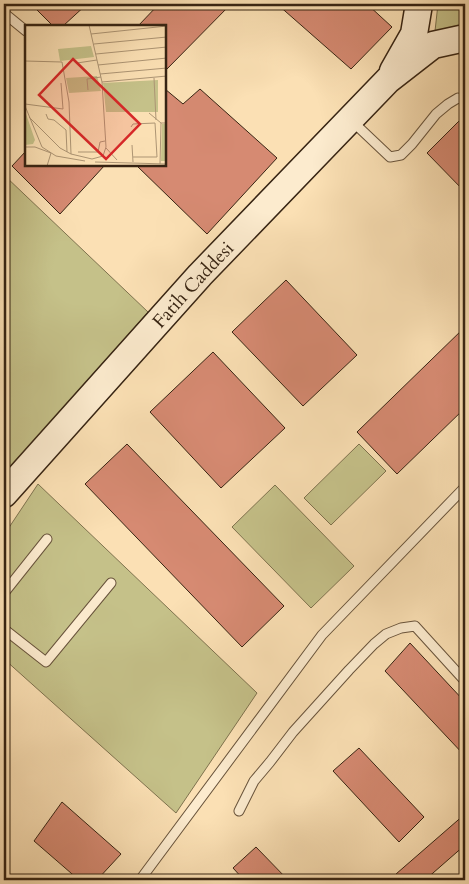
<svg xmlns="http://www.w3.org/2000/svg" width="469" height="884" font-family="Cardo,serif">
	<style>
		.green { fill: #c5c189; stroke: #7e724e }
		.building { fill: #d68a72; stroke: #372413 }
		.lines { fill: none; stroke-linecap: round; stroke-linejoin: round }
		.lane-casing { stroke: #68533b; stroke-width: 11 }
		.secondary-casing { stroke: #372413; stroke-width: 29 }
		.lane { stroke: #fcebce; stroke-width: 9 }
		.secondary { stroke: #fcebce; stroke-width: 26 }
		.labels { text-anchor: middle; stroke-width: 4.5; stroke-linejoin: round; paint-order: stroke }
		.street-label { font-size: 19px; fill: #372413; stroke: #fcebce }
		.inset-road { fill: none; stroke: #ad9574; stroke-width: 1 }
		.view { fill: #d62828; fill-opacity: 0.15; stroke: #d62828; stroke-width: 2.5 }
		.inset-edge { fill: none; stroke: #372413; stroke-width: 2.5 }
	</style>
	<rect width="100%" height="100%" fill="#fbe0b4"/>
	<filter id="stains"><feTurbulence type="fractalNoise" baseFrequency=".004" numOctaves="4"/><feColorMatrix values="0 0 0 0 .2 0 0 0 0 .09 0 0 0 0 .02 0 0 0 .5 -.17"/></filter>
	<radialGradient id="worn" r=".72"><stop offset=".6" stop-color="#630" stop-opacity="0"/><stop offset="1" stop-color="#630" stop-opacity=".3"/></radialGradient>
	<path class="green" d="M438,4H465V29L435,31Z
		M4,175L148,312L4,478Z
		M359,444L386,471L331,525L304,498Z
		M38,484L257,693L176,813L4,659V535Z
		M275,485L354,566L311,608L232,527Z"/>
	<path class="building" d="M31,4H87L63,26H53Z
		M159,4H231L165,71V26H138Z
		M277,4H367L392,27L351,69Z
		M165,89L183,104L200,89L277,158L207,234L136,165H165Z
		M465,115V192L427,153Z
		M26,151V165H105L60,214L12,166Z
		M286,280L357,355L303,406L232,332Z
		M465,327V408L397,474L357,432Z
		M213,352L285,428L221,488L150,412Z
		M127,444L284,606L242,647L85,484Z
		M410,643L465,702V756L385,671Z
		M359,748L424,817L399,842L333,771Z
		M62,802L121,854L97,880H79L34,841Z
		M465,814V845L425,880H400L396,874Z
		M256,847L288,880H244L233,868Z"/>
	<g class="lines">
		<defs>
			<path id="lane" d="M4,13L26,31
				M352,121L390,157L401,155L412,144L436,114L448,104L458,98L465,100
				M4,593L47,539
				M4,629L46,662L111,583
				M239,811L254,781L270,762L293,732L349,670L374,644L386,634L401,628L415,626L465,681
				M140,880L322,635L465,487"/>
			<g id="secondary">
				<path d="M393,71L414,34L419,4"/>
				<path id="s1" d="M4,494L200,275L388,80L433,45L465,38"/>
			</g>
		</defs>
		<use href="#lane" class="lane-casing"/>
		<use href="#secondary" class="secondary-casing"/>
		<use href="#lane" class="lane"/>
		<use href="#secondary" class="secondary"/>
	</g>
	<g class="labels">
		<g class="street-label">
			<text dy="7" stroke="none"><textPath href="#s1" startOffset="282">Fatih Caddesi</textPath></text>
		</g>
	</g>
	<g transform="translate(25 25)">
		<rect width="141" height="141" fill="#fbe0b4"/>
		<path d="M66,21L69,32L35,36L33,24ZM72,51L76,66L44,68L41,53ZM133,55V87H81L78,58ZM0,86L10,115L8,119L0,120ZM137,99H141V136H136Z" fill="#c5c189"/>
		<path class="inset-road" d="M66,9L142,1M69,19L142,12M71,29L142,22M0,36L37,37L44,77L46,129M52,38L72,35M73,40L142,33M75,49L142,43M129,53L131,95M77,57L142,51M63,65L62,54L76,52M0,79L38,84L36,58M0,81L17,122L31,131L60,136M124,88L136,98M21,89L23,94L29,95L41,105L42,127M4,92L35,123L46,129L67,134L78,131L81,122L77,57L64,0M106,102L108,99L130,98L132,132M107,120L108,137M0,122H10L26,128L22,141M81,123L92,135M53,127H73L75,117L80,116M108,132H132M70,137L142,139M135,139L136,98H142"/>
		<path class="view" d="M48,34L115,99L81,134L14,70Z"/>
		<rect width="141" height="141" class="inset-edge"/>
	</g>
	<rect width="469" height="884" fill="none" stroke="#fbe0b4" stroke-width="20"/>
	<rect x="5" y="5" width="459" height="874" fill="none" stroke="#372413" stroke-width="2.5"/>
	<rect x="10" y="10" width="449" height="864" fill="none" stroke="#372413"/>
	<rect width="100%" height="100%" filter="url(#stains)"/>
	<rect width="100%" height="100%" fill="url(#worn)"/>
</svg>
